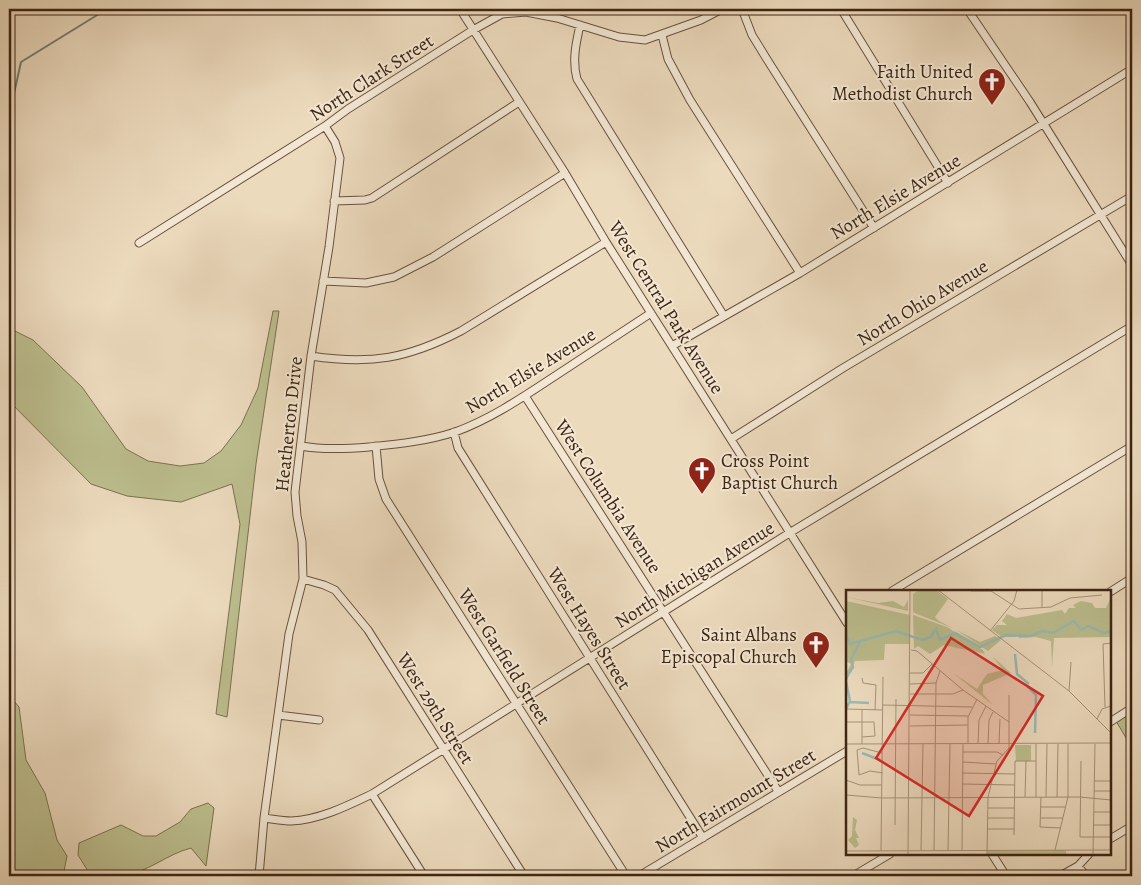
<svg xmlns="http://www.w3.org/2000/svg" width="1141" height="885" font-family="Alegreya,serif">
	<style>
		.green { fill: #bcbe8e; stroke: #7c7250 }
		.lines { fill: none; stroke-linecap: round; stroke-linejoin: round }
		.stream { stroke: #747e73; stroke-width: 2 }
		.minor-casing { stroke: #69523d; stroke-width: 9 }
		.minor { stroke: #f3e7d4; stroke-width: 7 }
		.labels { text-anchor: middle; stroke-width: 4; stroke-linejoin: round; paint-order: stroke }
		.poi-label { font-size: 19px; fill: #3d2512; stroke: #f3e7d4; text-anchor: end }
		.street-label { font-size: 19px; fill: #3d2512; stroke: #f3e7d4 }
		.inset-river { fill: none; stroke: #99bab3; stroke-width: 2.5 }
		.inset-road { fill: none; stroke: #a69279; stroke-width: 1 }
		.view { fill: #d62828; fill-opacity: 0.15; stroke: #d62828; stroke-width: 2.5 }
		.inset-edge { fill: none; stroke: #3d2512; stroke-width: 2.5 }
	</style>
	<rect width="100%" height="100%" fill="#ecdabd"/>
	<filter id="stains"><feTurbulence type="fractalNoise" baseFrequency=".004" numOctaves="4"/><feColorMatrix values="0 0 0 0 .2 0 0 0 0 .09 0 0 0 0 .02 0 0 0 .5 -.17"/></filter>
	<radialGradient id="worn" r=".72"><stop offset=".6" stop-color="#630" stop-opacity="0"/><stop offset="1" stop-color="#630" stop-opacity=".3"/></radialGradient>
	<path class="green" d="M273,311H279L256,464L227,717L216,714L240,524L232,484L181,502L127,496L91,484L9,401V328L33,340L82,387L126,449L148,461L180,466L204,463L221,451L241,425L258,388Z
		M9,695L19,707L26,760L45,793L57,840L67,856L63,876H9Z
		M1132,712V748L1116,721Z
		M208,803L214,808L206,866L191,848C167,854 147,873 122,876C112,878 101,876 91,876L78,855L79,843L121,825L143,836H156L180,822L191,809Z"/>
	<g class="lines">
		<path class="stream" d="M9,116L21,62L107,9"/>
		<defs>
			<path id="minor" d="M460,9L565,173L606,242L847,623
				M742,9L752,35L768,61L874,228
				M841,9L948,183
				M967,9L1030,102L1132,265
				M580,25C576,43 572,61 577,79L724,316
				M662,35L668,59L690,100L800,273
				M334,201L365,200L372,198L519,102
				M139,243L325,126L348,109L473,30L502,14L526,12L557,18L619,37L645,40L701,20L722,9
				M323,281L366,283L394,277L433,257L565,173
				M672,346L800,273L1132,69
				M311,356C370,365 407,359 461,331L606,242
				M525,396L778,791
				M454,432L458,448L703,838
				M731,439L843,368L1132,196
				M301,446C323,450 346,449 369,447C398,444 428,441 455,432C491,419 523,397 555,376C587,355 619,334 651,313
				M376,446L379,479L386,499L626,876
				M303,579L324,585L335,590L368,630L524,876
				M892,591L1132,446
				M1110,592L1132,578
				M278,715L319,720
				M1110,722L1132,708
				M372,794L424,876
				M264,818C273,819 282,821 291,821C319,820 347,806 372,794L791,532L1132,326
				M1110,839L1132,826
				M992,854L1006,876
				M1078,866L1086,876
				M259,876L264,818L289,634L303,579L302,542L297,516L295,492L311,356L329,247L340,158L335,142L325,126
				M639,876L847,751
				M853,876L890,854
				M1060,876L1078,866L1089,854"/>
		</defs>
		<use href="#minor" class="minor-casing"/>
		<use href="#minor" class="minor"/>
	</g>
	<defs>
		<symbol id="church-pin" viewBox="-11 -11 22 30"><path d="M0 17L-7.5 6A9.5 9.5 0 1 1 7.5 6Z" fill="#8f2418" stroke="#f3e7d4"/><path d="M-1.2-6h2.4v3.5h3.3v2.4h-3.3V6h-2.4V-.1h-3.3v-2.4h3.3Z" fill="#fff"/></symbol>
	</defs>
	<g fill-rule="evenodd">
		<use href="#church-pin" x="976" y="66" width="32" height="43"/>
		<use href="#church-pin" x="686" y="455" width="32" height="43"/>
		<use href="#church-pin" x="800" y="629" width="32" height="43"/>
	</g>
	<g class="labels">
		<g class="poi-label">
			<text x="973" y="78">Faith United<tspan x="973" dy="22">Methodist Church</tspan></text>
			<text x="721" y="467" text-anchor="start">Cross Point<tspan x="721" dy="22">Baptist Church</tspan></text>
			<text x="797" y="641">Saint Albans<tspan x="797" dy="22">Episcopal Church</tspan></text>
		</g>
		<g class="street-label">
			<text transform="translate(371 77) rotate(-33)" y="7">North Clark Street</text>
			<text transform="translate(895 196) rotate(-31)" y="7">North Elsie Avenue</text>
			<text transform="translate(922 302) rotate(-31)" y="7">North Ohio Avenue</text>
			<text transform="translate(667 307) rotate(58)" y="7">West Central Park Avenue</text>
			<text transform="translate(530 370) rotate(-31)" y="7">North Elsie Avenue</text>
			<text transform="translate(288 424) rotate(-84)" y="7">Heatherton Drive</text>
			<text transform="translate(609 496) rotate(57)" y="7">West Columbia Avenue</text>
			<text transform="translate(694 574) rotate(-32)" y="7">North Michigan Avenue</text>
			<text transform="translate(590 628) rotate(58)" y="7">West Hayes Street</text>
			<text transform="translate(505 656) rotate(58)" y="7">West Garfield Street</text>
			<text transform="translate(436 708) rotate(58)" y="7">West 29th Street</text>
			<text transform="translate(735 800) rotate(-31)" y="7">North Fairmount Street</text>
		</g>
	</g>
	<g transform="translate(846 590)">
		<rect width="265" height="265" fill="#ecdabd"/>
		<path d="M73,0H90L102,9L89,27L93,31L134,52L149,46L155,50L142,61L109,39L71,24L67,22V4ZM0,7L32,13L47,11L58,17L62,10V21ZM265,7V47L208,48L206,77L205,51L190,47L173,48L172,44L169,47H156L146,40L151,35H161L156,31L161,24L170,28L216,20L219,24L223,18H230L227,15L235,11L246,13L249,18H260ZM0,11L64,25L63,54H39L38,70L9,71L0,93V83L5,74L0,71ZM67,25L101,37L137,60L139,64L98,55L84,64L72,56L68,59ZM147,67L165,83L137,95V104L147,115L107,83L131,99L141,84L157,80ZM169,155H185V171H170ZM7,227L11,230L9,240L13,248H10L13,255L9,258L2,250L6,246ZM220,260V265H141V261Z" fill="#bcbe8e"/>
		<path class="inset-river" d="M0,45L4,54L50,41L76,50L85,47L90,39L94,50L109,43L134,57L160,45L184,46L197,41L207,43L228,31L235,40L242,36L258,43L265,41M169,64L171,84L183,94M0,88L7,77L5,69L14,52M0,91L4,111L0,119M181,96L190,105L189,143M4,112L23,113M16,163L34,170"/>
		<path class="inset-road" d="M92,0L223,101L265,143M125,1H145L173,19L205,17L224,8L256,5M196,17V0M144,41L168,11L171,0M65,60L71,61L117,100L163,132M64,83H77L86,74M16,88L17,93L30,95L29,120M64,94L90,93M223,101L225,72M64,104H107L117,100M37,115L126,117M259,117L257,54L265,53M0,119L37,120M16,120V154M64,125L122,126M251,129L256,119L265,116M0,132H28L29,146L16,147M64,136L122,135M0,154L265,153M122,154V127L131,109M132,154L133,130L140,116M142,154L143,130L147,122M153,154L154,129M117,162H151L157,165M36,163L17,158L11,160L13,185L24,181L37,183M235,171L234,247H265M117,172L150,174M116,183L169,184M0,190L14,195H36M248,191H265M116,194L169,195M248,201H265M0,205L36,208L234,207L265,210M179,207L180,171M190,207V154M195,207L194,237L215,238M200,207L201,154M211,207L212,154M195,217H219M142,218H168M248,222H265M142,228H168M195,228H217M49,235L50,109M247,235H265M142,239H168M168,245L169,171H190M209,260L222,207V154M0,261L265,260M35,261L37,87M75,261L77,154M88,261L90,93L94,81M102,261L104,154M116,261L117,154M62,265L64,0M141,265L142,207L151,171L163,158V105M247,265L249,154"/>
		<path class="view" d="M105,48L197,106L123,226L30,168Z"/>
		<rect width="265" height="265" class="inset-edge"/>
	</g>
	<rect width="1141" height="885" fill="none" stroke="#ecdabd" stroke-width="30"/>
	<rect x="10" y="10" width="1121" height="865" fill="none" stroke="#3d2512" stroke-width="2.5"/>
	<rect x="15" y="15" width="1111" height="855" fill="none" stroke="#3d2512"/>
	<rect width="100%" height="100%" filter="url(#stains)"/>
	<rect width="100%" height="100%" fill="url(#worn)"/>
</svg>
